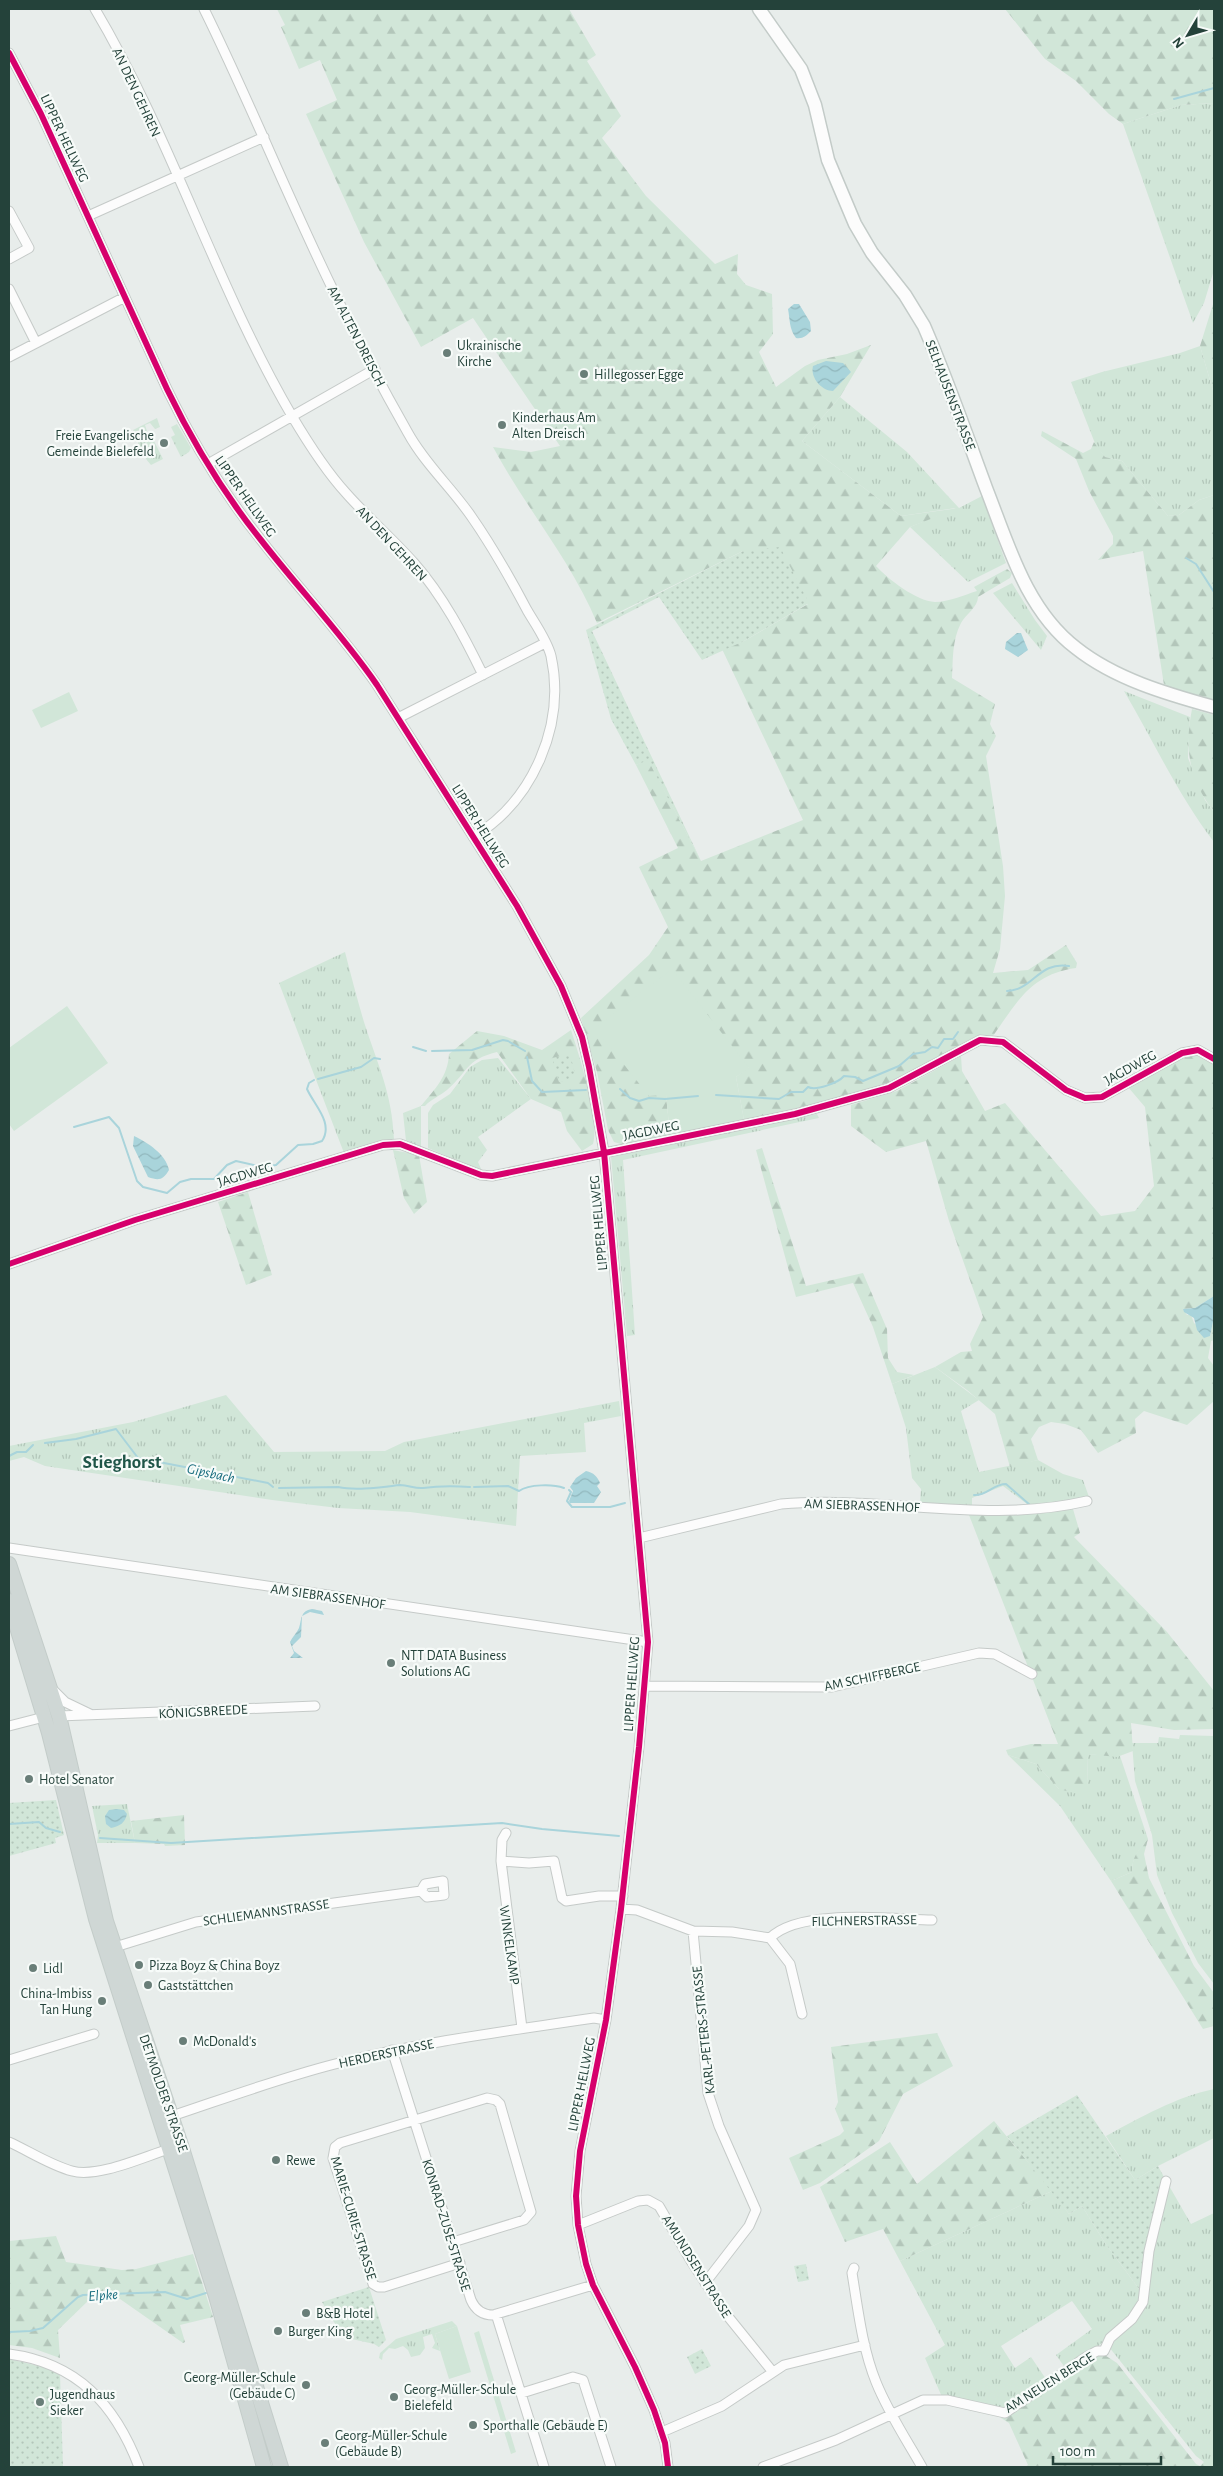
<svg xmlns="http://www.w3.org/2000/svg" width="1223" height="2476" font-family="'Alegreya Sans',sans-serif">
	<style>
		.grass { fill: url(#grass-tufts) }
		.forest { fill: url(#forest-firs) }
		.park { fill: url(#park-dots) }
		.pitch { fill: #d1e6d8 }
		.water { fill: url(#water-waves) }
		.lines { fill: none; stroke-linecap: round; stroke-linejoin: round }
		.stream { stroke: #a9d4db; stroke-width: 2 }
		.street-casing { stroke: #c5cac8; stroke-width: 11 }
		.secondary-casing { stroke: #c3cbc8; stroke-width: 15 }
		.primary-casing { stroke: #c3ccc9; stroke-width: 16 }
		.street { stroke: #fcfcfc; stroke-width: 9 }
		.secondary { stroke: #fcfcfc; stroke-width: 12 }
		.primary { stroke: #cfd7d5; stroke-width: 14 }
		.cycleway-casing { stroke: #f7fbf9; stroke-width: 9 }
		.cycleway { stroke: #d6006c; stroke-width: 6 }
		.poi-dot { fill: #697e78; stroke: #f7fbf9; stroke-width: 2 }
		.labels { text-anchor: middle; stroke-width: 4.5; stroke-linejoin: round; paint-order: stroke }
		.street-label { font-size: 14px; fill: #24423a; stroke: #f7fbf9 }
		.poi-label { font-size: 14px; fill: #24423a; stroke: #f7fbf9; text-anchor: start }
		.water-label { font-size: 15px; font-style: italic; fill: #1c6f80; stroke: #f7fbf9 }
		.district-label { font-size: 19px; font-weight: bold; fill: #1f5548; stroke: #f7fbf9 }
	</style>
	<defs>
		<pattern id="grass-tufts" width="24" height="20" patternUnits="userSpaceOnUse" patternTransform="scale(1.25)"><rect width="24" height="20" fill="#d1e6d8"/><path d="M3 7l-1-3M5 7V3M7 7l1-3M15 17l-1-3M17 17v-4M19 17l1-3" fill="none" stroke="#b3c6ba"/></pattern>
		<pattern id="forest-firs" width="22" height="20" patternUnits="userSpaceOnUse" patternTransform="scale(1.25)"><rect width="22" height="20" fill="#d1e6d8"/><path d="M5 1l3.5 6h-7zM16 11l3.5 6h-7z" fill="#b3c6ba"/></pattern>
		<pattern id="park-dots" width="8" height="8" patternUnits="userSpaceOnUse" patternTransform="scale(1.25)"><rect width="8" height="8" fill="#d1e6d8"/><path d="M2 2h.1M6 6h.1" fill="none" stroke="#b3c6ba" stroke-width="1.8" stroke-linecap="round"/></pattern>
		<pattern id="water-waves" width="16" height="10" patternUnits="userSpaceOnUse" patternTransform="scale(1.25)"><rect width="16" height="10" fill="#a9d4db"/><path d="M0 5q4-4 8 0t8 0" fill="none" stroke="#91b7bd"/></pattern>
	</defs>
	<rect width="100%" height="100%" fill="#e8edeb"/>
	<path class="grass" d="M1214,103V270L1204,303L1193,323L1123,124L1181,105Z
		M1200,346L1214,394V495L1199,500L1179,515L1168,516L1122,461L1105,457L1096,446L1071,382L1102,372L1180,353Z
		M840,397L907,452L959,508L982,496L1006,563L968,582L910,527L956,508L901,516L802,441Z
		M157,418L160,427L155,429L150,423L145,425L150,440L153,439L163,459L151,465C141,455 139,442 133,430Z
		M177,424L191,448L189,452L181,457L171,437L175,435L171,427Z
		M1012,583L1035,620L1047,636L1041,650L993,593Z
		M1124,691L1190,717L1188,758L1205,800L1214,812V842C1178,795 1154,742 1124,691Z
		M345,952C351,975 357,999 364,1022C378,1066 392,1092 394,1140H387L344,1153L279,983Z
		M498,1058L531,1099L478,1137L487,1150L478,1162L482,1171L428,1148V1113L433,1105L450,1094L470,1067L482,1060Z
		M421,1106V1147L406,1141L403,1113Z
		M817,1114L819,1118L795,1123L623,1160L635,1335L627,1336L611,1157Z
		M935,1367L979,1400L961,1411L979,1472L1038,1460L1063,1474L1083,1480L1089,1497L1031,1507L1003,1486L972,1498V1508L920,1503L921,1489L912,1478L906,1428L892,1384Z
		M226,1395L274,1452L385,1451L404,1442L619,1401L621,1416L584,1423L586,1452L520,1456L516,1526L410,1512L338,1508L272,1500L45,1466L24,1457L9,1461V1446L133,1422Z
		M1180,1735L1214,1736V1984L1198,1963L1172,1913L1157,1875L1152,1835L1135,1781L1132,1743H1158L1159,1737L1179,1739Z
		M1088,1754L1120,1756L1148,1839C1139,1850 1132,1857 1132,1872L1111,1881L1060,1806L1008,1755L1036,1764L1059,1789L1087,1787Z
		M127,1804L135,1843H97L98,1835L92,1806Z
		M1214,2089V2138L1158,2166L1135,2180L1106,2136C1141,2117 1176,2097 1214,2089Z
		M1168,2184L1191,2224L1214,2213V2462H1204L1196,2456L1109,2347L1112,2338L1138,2318L1146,2306L1152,2251Z
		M1052,2191L1069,2214L1082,2206L1105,2243L1142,2293C1134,2323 1091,2352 1066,2369L1056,2355L1092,2329L1072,2301L1001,2346L1015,2368L1031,2357L1048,2382L1005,2410L942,2397L925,2358L945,2345L900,2261Z
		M452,2321L457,2326L435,2334L440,2351L432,2348L435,2343L432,2334L423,2337L425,2348L420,2355L411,2357L408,2350L403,2346L395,2349L389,2348L383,2354L382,2360L379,2358L380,2353L396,2339Z"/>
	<path class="forest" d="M277,9H569L596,55L587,61L621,116L602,138L646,196L715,264L738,254L737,274L746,285L772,294L773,334L759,352L776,387L805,366L818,360L847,354L871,345L840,397L802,441L901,516L959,508L910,527L876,566C888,579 916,601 935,602C949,602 964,595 977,591L974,587L1007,569L1012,573L1010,578L978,597C978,607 966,614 961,623C952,640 953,660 952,678L995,704L990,724L996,736L986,756L1003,866L1005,896L1000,949L993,973L1028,970L1066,945L1077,963L1076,968C1031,974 1017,1002 993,1036L978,1037L895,1082L795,1111L744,1120L736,1077L749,1067L666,1095L670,1135L624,1145L614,1142L608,1130L597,1072L581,1018L649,955L668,927L639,867L678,848L636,765L648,759L701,861L803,820L722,649L744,641L808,604L743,551L597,623C571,560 525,507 493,447L531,452L560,446L473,318L421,347L364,242L306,114L337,100L320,60L299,69L281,27L285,25Z
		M1005,9H1214V103L1181,105L1123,124L1109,114L1076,81L1045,59Z
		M1214,301V394L1200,346Z
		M1042,431L1083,453L1091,449L1094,442L1105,457L1122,461L1168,516L1179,515L1199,500L1214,495V702L1164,685L1143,551L1098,560L1113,544V536L1089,491L1076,459L1041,436Z
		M1192,709L1214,715V812C1189,779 1184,749 1192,709Z
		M571,1030C579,1055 600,1119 593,1144L582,1151L567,1131L561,1112L531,1099L497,1052C465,1060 469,1071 447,1090C440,1096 431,1099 425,1106H421C435,1089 448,1076 449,1054L477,1031L504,1036L542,1050Z
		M1195,1052L1214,1065V1296L1195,1308L1183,1309L1187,1315H1191L1194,1323L1210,1336L1214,1317V1340L1211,1341L1208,1358L1214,1366V1401L1187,1425L1144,1411L1135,1419L1136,1433L1098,1453L1081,1430L1065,1424L1051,1422L1039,1427L1031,1439L1038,1460L1010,1467L995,1414L967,1390L935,1367L961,1352L972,1351L970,1344L983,1317L949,1221L926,1141L886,1152L851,1126V1105L897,1091L961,1056L962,1071L985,1111L1005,1103L1101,1216L1135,1211L1154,1186L1145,1107L1128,1087L1185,1055Z
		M762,1148L806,1286L863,1273L887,1329L888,1358L897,1372L914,1375L892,1384L873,1327L853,1283L796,1297L756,1150Z
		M393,1150L419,1155L427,1202L414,1214L404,1198Z
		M248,1192L272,1275L246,1285L218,1202Z
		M1073,1509L1080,1533L1074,1537L1167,1632L1214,1691V1729L1174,1730L1131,1723L1133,1751L1117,1757L1088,1754L1087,1787L1081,1795L1059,1789L1036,1764L1008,1755L1006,1750L1031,1744H1058L969,1515L1035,1514Z
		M184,1815L185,1845L165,1846L164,1844L135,1843L131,1821Z
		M1148,1839L1144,1854L1149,1878L1194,1966L1214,1993V2026L1203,2029L1111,1881L1132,1872C1132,1857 1138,1850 1148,1839Z
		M937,2033L953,2066L903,2094L879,2141L820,2183L803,2190L789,2158L840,2135L844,2131L835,2109L838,2102L831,2047Z
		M994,2121L1052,2191L900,2261L883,2229L845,2242L820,2187L890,2142L917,2184Z
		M56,2236L66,2262L122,2270L136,2269L193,2254L213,2317L180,2325L185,2342L183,2343L120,2299L89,2300L58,2330L60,2358L32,2348L9,2345V2241Z
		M1096,2354H1103L1117,2363L1196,2464L1200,2466L1204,2462H1214V2467H1025L1028,2465L1009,2423L1001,2418Z"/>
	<path class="park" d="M780,547L809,603L744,641L702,660L659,597L592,631L701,861L648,760L636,765L611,719L586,630L743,551Z
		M570,1054L576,1078L559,1082L552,1058Z
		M56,1800L64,1835L55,1838L56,1843L9,1856V1803Z
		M1077,2095L1135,2180L1158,2166L1164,2177L1147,2243L1142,2293L1105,2243L1082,2206L1069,2214L1007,2136Z
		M806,2264L809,2280L798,2282L794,2266Z
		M369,2287L386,2340L379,2347L374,2344L343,2337L322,2302Z
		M702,2349L711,2366L695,2374L687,2357Z
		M9,2359L47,2368L60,2374L63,2467H9Z"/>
	<path class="pitch" d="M69,692L78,711L41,728L32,710Z
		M672,969L749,1068L736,1077L744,1120L670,1135L666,1095L649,1096L595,1028Z
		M67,1006L108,1063L14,1131L9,1124V1048Z
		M457,2326L471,2372L449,2379L435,2334Z
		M479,2331L516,2452L511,2454L474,2333Z"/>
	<path class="water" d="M794,304H799L810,322L811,331C806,336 803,339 796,338C789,329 790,319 788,309Z
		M826,361L843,363L851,372L833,391C822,391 810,378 813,366Z
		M1017,633H1021L1028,650L1018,657L1005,649L1006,642Z
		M134,1136C148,1143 166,1154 169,1170C163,1180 159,1181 148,1177L133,1146Z
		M1214,1296V1317L1210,1336L1204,1338L1197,1330L1194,1318L1184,1312L1183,1309L1195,1308Z
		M586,1471C594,1473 597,1476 600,1483L597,1486L601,1492L594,1503H570L569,1501L573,1491L570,1487L576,1478Z
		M312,1609L322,1611L324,1615L310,1612L302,1616L301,1637L292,1646L294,1651L303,1658H290L294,1653L290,1642C292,1637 297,1633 299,1628C302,1619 300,1611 312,1609Z
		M117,1809L124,1810L127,1814C125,1823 120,1826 111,1828L106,1824L105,1816L109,1810Z"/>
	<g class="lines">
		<path class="stream" d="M1174,99L1214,88
			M1186,558L1196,564L1214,592
			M1007,991C1034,990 1038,961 1069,966
			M413,1047L426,1051
			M432,1051L472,1050L503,1040L508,1041L525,1051
			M527,1057L532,1081L542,1092L586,1090
			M318,1079L361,1067L374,1058L380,1059
			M620,1089L630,1098L639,1101L649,1098L665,1099L698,1096
			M716,1095L779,1099L791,1092H803L808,1087C816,1091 838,1083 844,1076L855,1077L863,1081L899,1066L913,1054L925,1052L932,1047L938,1048L944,1039H953L958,1032
			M74,1127L109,1117L119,1128L137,1181L143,1187L167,1193L180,1182L191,1179H214L227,1165L236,1161L263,1167L276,1165L298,1145L313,1144L322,1141C334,1123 314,1105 307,1089L309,1083L314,1080
			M45,1443L76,1439L116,1429L138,1458L268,1483L273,1487
			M9,1456L17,1452H26L33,1445
			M474,1487L508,1486L519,1491C529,1484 553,1484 564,1488
			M279,1488L338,1487C357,1491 382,1487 400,1485C409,1485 415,1489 423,1488C438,1486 454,1486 470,1487
			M569,1490L571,1492L567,1501L572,1507H610L625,1503
			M974,1495C987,1496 993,1484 1006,1484L1030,1505
			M9,1824L39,1822L46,1828L60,1832
			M100,1838L171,1843L502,1823L542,1829L619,1836
			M9,2332L30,2331L43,2328L78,2297L83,2295L165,2292L187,2299L206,2293"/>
		<defs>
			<path id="street" d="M95,9C172,139 216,286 292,416C308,443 325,470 346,493C367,517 392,538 414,563C443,596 464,636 483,675
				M204,9C251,104 290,203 337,298C359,344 383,389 408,433C425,464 451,487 471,516C492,546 510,578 527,610C535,624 547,640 551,656C566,725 533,801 473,837
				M9,53L41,114L167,389C193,443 224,494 261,540C299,589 342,634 377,685L517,906L561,986L582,1037L589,1067L604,1152L648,1642L639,1747L621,1909L606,2020L580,2151L576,2196L578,2225L586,2264L593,2285L635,2367L654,2410L665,2443L668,2467
				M9,211L29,248L9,259
				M88,216L264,137
				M9,289L36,343
				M9,357L125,297
				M208,464L375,369
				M398,718L545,643
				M9,1264L135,1220L383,1145L400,1144L481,1175L492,1176L795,1114L889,1088L980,1040L1003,1042L1066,1090L1085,1098L1102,1097L1182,1053L1198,1050L1214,1059
				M639,1538L781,1504C885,1495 984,1525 1087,1501
				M9,1548L648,1642
				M645,1686L832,1687L979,1653L995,1654L1032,1674
				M53,1690L65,1702L90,1714
				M59,1716L315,1706
				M9,1726L44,1717
				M501,1861L502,1840L506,1833
				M621,1909L637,1910L693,1931L732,1932L770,1938L790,1964L802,2014
				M693,1931L708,2093L719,2126L756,2210L749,2226L705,2283
				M770,1938C800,1908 891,1919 932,1920
				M115,1947L196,1922L421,1891L425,1884L443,1881L444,1895L427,1897L421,1891
				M522,2028L501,1861L529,1863L554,1861L562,1898L566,1901L599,1896H623
				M392,2050L471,2300C475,2309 482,2315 493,2315L593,2285
				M9,2060L94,2034
				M172,2116C226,2098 280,2078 335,2064C421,2042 507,2031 594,2018L606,2020
				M9,2142C29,2151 50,2165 72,2171C98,2178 143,2157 169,2149
				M578,2225L638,2201L648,2200L659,2206L691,2261L726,2314L772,2371
				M453,2242L524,2220L531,2212L500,2104L496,2100L487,2098L340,2143L335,2147L333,2158L373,2284L378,2287H384L460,2263
				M854,2268L852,2273C858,2309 862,2347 876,2382C888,2412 906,2439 922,2467
				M496,2314L544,2467
				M9,2354C77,2363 115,2404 139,2467
				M522,2393L573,2377L583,2380L611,2467
				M662,2432L722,2406L784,2365L865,2345
				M763,2467L836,2440L923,2400H947L1005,2413L1086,2357L1097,2351H1104L1110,2338L1132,2319L1143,2302L1149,2251L1166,2181"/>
			<path id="secondary" d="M759,9L801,69L815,105L828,160L855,224L872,253L905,295L924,326C947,379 966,434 986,488C1008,544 1026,610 1076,648C1115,679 1167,694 1214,707"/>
			<path id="primary" d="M9,1564L59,1716L106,1921L181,2145L281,2467
				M9,1601L49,1733L96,1919L216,2296L264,2467"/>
		</defs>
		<use href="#street" class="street-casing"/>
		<use href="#secondary" class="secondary-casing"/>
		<use href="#primary" class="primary-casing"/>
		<use href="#street" class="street"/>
		<use href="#secondary" class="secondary"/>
		<use href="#primary" class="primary"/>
		<defs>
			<path id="cycleway" d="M9,53L41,114L167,389C193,443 224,494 261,540C299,589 342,634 377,685L517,906L561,986L582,1037L589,1067L604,1152L648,1642L639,1747L621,1909L606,2020L580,2151L576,2196L578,2225L586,2264L593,2285L635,2367L654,2410L665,2443L668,2467
				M9,1264L135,1220L383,1145L400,1144L481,1175L492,1176L795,1114L889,1088L980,1040L1003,1042L1066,1090L1085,1098L1102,1097L1182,1053L1198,1050L1214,1059"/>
		</defs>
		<use href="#cycleway" class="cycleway-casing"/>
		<use href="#cycleway" class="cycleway"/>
	</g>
	<g class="poi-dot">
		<circle cx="447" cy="353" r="5"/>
		<circle cx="584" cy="374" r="5"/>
		<circle cx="502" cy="425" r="5"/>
		<circle cx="164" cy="443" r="5"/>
		<circle cx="391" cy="1663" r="5"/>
		<circle cx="29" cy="1779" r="5"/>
		<circle cx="139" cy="1965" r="5"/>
		<circle cx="33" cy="1968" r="5"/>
		<circle cx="148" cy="1985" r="5"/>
		<circle cx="102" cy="2001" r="5"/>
		<circle cx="183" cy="2041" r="5"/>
		<circle cx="276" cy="2160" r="5"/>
		<circle cx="306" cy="2313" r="5"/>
		<circle cx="278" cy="2331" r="5"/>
		<circle cx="306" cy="2385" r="5"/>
		<circle cx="394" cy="2397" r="5"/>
		<circle cx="40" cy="2402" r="5"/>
		<circle cx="473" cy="2425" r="5"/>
		<circle cx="325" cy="2443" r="5"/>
	</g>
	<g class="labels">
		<g class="street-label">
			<text transform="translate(137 92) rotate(65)" y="5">AN DEN GEHREN</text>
			<text transform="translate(65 138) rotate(65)" y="5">LIPPER HELLWEG</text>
			<text transform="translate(357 336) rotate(63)" y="5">AM ALTEN DREISCH</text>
			<text transform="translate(951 395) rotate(69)" y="5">SELHAUSENSTRASSE</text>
			<text transform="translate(246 496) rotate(55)" y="5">LIPPER HELLWEG</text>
			<text transform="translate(392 543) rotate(47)" y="5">AN DEN GEHREN</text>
			<text transform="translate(481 826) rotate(58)" y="5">LIPPER HELLWEG</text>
			<text transform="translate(1130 1067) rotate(-29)" y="5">JAGDWEG</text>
			<text transform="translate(651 1130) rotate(-11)" y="5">JAGDWEG</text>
			<text transform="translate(245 1174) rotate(-17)" y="5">JAGDWEG</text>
			<text transform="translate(598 1223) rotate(-95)" y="5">LIPPER HELLWEG</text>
			<text transform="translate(862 1505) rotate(2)" y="5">AM SIEBRASSENHOF</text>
			<text transform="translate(328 1596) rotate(8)" y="5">AM SIEBRASSENHOF</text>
			<text transform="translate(872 1676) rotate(-12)" y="5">AM SCHIFFBERGE</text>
			<text transform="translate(631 1684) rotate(-86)" y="5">LIPPER HELLWEG</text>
			<text transform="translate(203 1711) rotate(-3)" y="5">KÖNIGSBREEDE</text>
			<text transform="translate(266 1912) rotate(-8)" y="5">SCHLIEMANNSTRASSE</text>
			<text transform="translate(864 1920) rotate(-1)" y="5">FILCHNERSTRASSE</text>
			<text transform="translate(510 1945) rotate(82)" y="5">WINKELKAMP</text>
			<text transform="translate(703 2030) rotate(-96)" y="5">KARL-PETERS-STRASSE</text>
			<text transform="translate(386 2053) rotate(-12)" y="5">HERDERSTRASSE</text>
			<text transform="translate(581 2084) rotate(-79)" y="5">LIPPER HELLWEG</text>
			<text transform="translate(164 2093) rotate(71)" y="5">DETMOLDER STRASSE</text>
			<text transform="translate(354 2218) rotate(73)" y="5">MARIE-CURIE-STRASSE</text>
			<text transform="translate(447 2225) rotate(73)" y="5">KONRAD-ZUSE-STRASSE</text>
			<text transform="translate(697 2266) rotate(58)" y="5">AMUNDSENSTRASSE</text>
			<text transform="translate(1049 2382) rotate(-32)" y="5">AM NEUEN BERGE</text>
		</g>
		<g class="poi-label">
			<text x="457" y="350">Ukrainische<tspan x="457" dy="16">Kirche</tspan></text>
			<text x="594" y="379">Hillegosser Egge</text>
			<text x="512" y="422">Kinderhaus Am<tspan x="512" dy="16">Alten Dreisch</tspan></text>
			<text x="154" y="440" text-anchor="end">Freie Evangelische<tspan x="154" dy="16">Gemeinde Bielefeld</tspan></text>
			<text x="401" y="1660">NTT DATA Business<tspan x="401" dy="16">Solutions AG</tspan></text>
			<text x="39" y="1784">Hotel Senator</text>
			<text x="149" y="1970">Pizza Boyz &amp; China Boyz</text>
			<text x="43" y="1973">Lidl</text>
			<text x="158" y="1990">Gaststättchen</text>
			<text x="92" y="1998" text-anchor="end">China-Imbiss<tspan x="92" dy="16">Tan Hung</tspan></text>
			<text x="193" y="2046">McDonald's</text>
			<text x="286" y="2165">Rewe</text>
			<text x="316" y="2318">B&amp;B Hotel</text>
			<text x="288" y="2336">Burger King</text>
			<text x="296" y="2382" text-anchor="end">Georg-Müller-Schule<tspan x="296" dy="16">(Gebäude C)</tspan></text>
			<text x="404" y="2394">Georg-Müller-Schule<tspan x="404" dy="16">Bielefeld</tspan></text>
			<text x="50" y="2399">Jugendhaus<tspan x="50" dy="16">Sieker</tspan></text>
			<text x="483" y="2430">Sporthalle (Gebäude E)</text>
			<text x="335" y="2440">Georg-Müller-Schule<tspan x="335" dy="16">(Gebäude B)</tspan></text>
		</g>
		<g class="water-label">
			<text transform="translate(211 1473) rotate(12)" y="5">Gipsbach</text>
			<text transform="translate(103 2295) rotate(-4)" y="5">Elpke</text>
		</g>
		<g class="district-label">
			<text x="122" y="1468">Stieghorst</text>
		</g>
	</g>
	<rect width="1223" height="2476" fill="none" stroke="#24423a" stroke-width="20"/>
	<g transform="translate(1188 35) rotate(232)" stroke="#f7fbf9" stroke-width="4" paint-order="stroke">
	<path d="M0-4L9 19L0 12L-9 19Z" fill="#24423a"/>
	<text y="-8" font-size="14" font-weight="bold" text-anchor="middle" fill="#24423a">N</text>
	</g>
	<path d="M1053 2456v8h108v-8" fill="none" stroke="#24423a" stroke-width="2.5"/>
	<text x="1060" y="2456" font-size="15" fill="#24423a" stroke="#f7fbf9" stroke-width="4" paint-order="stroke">100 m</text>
</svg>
